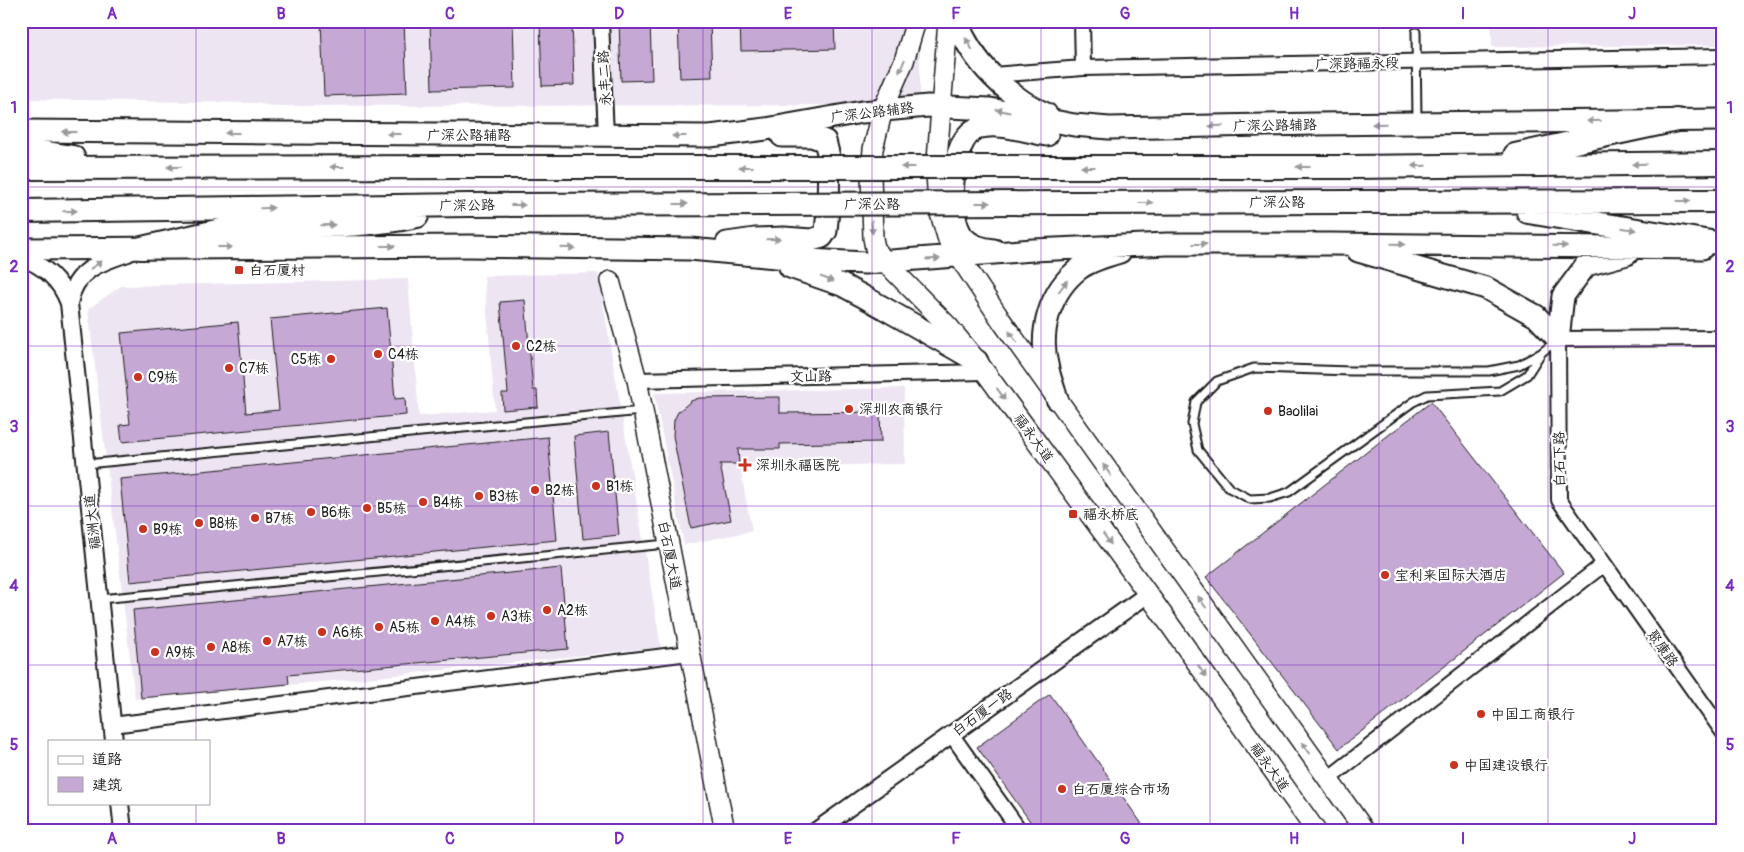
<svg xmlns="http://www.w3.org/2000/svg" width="1744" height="852" font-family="Pangolin,'LXGW WenKai TC',sans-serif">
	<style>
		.built { fill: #eee5f2 }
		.building { fill: #c5a8d4; stroke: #1c1c1c }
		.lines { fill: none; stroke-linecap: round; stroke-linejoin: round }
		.service-casing { stroke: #1c1c1c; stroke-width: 11 }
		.minor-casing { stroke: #1c1c1c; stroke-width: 18 }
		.tertiary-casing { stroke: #1c1c1c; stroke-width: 20 }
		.secondary-casing { stroke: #1c1c1c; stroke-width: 22 }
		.primary-casing { stroke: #1c1c1c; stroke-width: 25 }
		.trunk-casing { stroke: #1c1c1c; stroke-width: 26 }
		.path { stroke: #1c1c1c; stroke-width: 2.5; stroke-dasharray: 5 4; stroke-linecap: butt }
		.service { stroke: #fff; stroke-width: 7 }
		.minor { stroke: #fff; stroke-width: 14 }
		.tertiary { stroke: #fff; stroke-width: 16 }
		.secondary { stroke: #fff; stroke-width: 19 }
		.primary { stroke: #fff; stroke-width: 21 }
		.trunk { stroke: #fff; stroke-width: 22 }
		.trunk-bridge-casing { stroke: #1c1c1c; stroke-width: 26; stroke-linecap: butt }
		.trunk-bridge { stroke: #fff; stroke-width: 22 }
		.oneway { fill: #999 }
		.grid { fill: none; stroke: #7b2cbf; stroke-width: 1; stroke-opacity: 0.55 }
		.poi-dot { fill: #c8321e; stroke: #fff; stroke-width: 2 }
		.labels { text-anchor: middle; stroke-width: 4.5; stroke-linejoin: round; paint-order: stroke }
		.street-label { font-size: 14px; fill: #1c1c1c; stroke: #fff }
		.poi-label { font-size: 14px; fill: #1c1c1c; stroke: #fff; text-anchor: start }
		.neatline { fill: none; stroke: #7b2cbf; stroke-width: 2 }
		.grid-label { font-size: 16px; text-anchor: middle; font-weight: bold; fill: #7b2cbf }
	</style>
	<rect width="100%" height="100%" fill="#fff"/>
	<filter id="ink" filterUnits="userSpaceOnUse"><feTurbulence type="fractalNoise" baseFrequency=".02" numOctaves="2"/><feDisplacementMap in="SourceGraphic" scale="10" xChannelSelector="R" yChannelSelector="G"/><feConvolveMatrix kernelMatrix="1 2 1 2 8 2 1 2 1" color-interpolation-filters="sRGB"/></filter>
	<g filter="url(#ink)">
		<path class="built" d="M21,21H920V105L272,106L254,103L21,99Z
			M1491,21H1723V45L1492,47Z
			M598,273L661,647L377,677L135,699L88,309L121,286L408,279L419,416L495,410L484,276Z
			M904,388L905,464L740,467L752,531L684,545L654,393Z"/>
		<path class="building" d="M321,21H404L407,93L324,96Z
			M430,21H513L515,88L432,90Z
			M540,21H572L574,85L542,86Z
			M619,21H650L652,80L621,81Z
			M678,21H710L712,77L680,78Z
			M740,21H834L835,49L741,51Z
			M525,300L533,390H537L538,407L503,410L502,393H508L500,302Z
			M387,308L395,399L405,398L406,415L122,442L120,425L130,424L121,333L238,322L246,413L279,410L270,319Z
			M780,397V413L880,412L881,442L780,444V449H738L739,464H720L731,520L691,528L673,436L674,420L678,412L691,401L699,398Z
			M1431,402L1564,573L1339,749L1206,577Z
			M609,432L619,535L583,539L574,436Z
			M548,437L557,540L130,582L120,479Z
			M561,568L568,649L288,675L289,684L141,698L133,610Z
			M1050,694L1147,831H1037L977,747Z"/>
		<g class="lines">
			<defs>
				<path id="service" d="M1416,32L1417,122
					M1541,353L1527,375L1500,391L1427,395L1413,402L1289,492L1270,498L1250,499L1229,488L1198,450L1192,424L1196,402L1217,381L1254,368L1351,371H1489L1519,365L1541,353L1556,341
					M86,464L642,411
					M100,599L667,544"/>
				<path id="minor" d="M601,21L606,136
					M1082,21L1083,68
					M992,75L1083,68L1723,56
					M1723,338L1558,339L1559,500L1723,732
					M637,380L985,372
					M112,725L689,653
					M951,734L1020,831
					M1328,779L1604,564"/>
				<path id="tertiary" d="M21,257C44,266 60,279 69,303L114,741
					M69,303C75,270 100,262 128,253
					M120,803L123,831
					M816,831L1148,594"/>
				<path id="secondary" d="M916,21L904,61L883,109L873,149L871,175L873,238L875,248L885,262L949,327L977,361L1148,594L1316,831
					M948,21L936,172L938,207L948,240L1001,320L1365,831
					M610,281L637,380L725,831"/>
				<path id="primary" d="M957,21C971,61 1009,98 1046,114
					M21,131L710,136L766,129L862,112L928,106L990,109L1074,125L1109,128L1315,124L1723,120
					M727,243L755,239L784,238L811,240L822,237L826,231L828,210L829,157L825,141L812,136H782
					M21,249L470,246L690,249L809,260L865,263L1033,250L1167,244H1331L1702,248
					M994,250C983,249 971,246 963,237C946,216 949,138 978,128C997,121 1027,132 1047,135
					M1358,251L1486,288L1536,316L1558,339
					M790,267L842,285L868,299L977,361
					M1558,339L1563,296L1586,265L1627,254
					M1057,399C1054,389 1050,379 1048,369C1038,333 1049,291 1080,268C1092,260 1106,256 1120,252"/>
				<path id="trunk" d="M21,149L73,157
					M1515,155L1677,120
					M1352,167L1723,163
					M21,168L473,167
					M1352,202L1723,201
					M21,211L469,205
					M1528,212L1723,244
					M142,248L217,231L236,228C296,225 358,229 417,216"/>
			</defs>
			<use href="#service" class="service-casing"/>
			<use href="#minor" class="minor-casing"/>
			<use href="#tertiary" class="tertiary-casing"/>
			<use href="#secondary" class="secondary-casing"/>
			<use href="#primary" class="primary-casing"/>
			<use href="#trunk" class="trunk-casing"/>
			<path class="path" d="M1719,95H1723
				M1715,272H1723"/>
			<use href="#service" class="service"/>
			<use href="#minor" class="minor"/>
			<use href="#tertiary" class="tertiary"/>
			<use href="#secondary" class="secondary"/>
			<use href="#primary" class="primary"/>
			<use href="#trunk" class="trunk"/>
			<defs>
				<path id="trunk-bridge" d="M473,167H1352
					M469,205L1352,202"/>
			</defs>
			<use href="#trunk-bridge" class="trunk-bridge-casing"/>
			<use href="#trunk-bridge" class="trunk-bridge"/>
		</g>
		<defs><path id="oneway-solid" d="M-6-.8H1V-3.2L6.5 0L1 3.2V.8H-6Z" transform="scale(1.25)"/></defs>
		<g class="oneway">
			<use href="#oneway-solid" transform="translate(969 44) rotate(-121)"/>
			<use href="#oneway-solid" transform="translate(902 66) rotate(113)"/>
			<use href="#oneway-solid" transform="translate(1003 111) rotate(-169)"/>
			<use href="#oneway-solid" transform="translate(1594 121) rotate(179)"/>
			<use href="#oneway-solid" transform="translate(1379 124) rotate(179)"/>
			<use href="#oneway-solid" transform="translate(1216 126) rotate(179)"/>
			<use href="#oneway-solid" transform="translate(69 132) rotate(-180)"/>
			<use href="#oneway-solid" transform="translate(232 133) rotate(-180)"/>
			<use href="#oneway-solid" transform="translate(394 134) rotate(-180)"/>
			<use href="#oneway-solid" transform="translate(679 136) rotate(-180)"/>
			<use href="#oneway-solid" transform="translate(1639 164) rotate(179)"/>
			<use href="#oneway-solid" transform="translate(1419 166) rotate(179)"/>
			<use href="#oneway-solid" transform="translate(174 167) rotate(-180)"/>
			<use href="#oneway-solid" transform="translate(337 167) rotate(-180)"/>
			<use href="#oneway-solid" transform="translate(746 167) rotate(-180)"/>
			<use href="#oneway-solid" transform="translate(908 167) rotate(-180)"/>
			<use href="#oneway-solid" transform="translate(1088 167) rotate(-180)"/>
			<use href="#oneway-solid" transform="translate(1303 167) rotate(-180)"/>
			<use href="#oneway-solid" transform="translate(1684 201)"/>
			<use href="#oneway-solid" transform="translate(983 203)"/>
			<use href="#oneway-solid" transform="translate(1146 203)"/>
			<use href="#oneway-solid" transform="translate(681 204)"/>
			<use href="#oneway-solid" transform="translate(518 205)"/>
			<use href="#oneway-solid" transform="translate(267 208) rotate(-1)"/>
			<use href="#oneway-solid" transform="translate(70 211) rotate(-1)"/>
			<use href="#oneway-solid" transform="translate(328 225) rotate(-2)"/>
			<use href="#oneway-solid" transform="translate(872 227) rotate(86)"/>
			<use href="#oneway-solid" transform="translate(1629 229) rotate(9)"/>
			<use href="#oneway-solid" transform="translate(773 239) rotate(-2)"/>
			<use href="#oneway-solid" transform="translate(1200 244)"/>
			<use href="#oneway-solid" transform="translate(1398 244) rotate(1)"/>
			<use href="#oneway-solid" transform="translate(388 246)"/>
			<use href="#oneway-solid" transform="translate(1560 246) rotate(1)"/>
			<use href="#oneway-solid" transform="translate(225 247)"/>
			<use href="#oneway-solid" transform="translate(568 248) rotate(1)"/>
			<use href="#oneway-solid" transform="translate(933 259) rotate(-4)"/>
			<use href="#oneway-solid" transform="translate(96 265) rotate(-33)"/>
			<use href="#oneway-solid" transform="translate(827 279) rotate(21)"/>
			<use href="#oneway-solid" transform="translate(1063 286) rotate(-53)"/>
			<use href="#oneway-solid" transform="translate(1013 337) rotate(-125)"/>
			<use href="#oneway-solid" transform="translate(1001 394) rotate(54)"/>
			<use href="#oneway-solid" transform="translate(1107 470) rotate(-125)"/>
			<use href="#oneway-solid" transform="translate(1107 539) rotate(54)"/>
			<use href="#oneway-solid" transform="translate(1202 602) rotate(-125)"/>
			<use href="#oneway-solid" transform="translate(1202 671) rotate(55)"/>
			<use href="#oneway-solid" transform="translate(1306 748) rotate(-125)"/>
		</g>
	</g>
	<path class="grid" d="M196,21V741M365,21V831M534,21V831M703,21V831M872,21V831M1041,21V831M1210,21V831M1379,21V831M1548,21V831M21,187H1723M21,346H1723M21,506H1723M21,665H1723M196,803V831"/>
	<g class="poi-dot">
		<rect x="234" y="265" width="10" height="10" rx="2.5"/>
		<circle cx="516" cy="346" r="5"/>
		<circle cx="378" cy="354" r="5"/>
		<circle cx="331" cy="359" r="5"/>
		<circle cx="229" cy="368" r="5"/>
		<circle cx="138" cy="377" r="5"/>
		<circle cx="849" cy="409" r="5"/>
		<circle cx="1268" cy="411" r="5"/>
		<path d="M742.5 457.5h5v5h5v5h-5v5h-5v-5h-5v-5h5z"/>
		<circle cx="596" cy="486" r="5"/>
		<circle cx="535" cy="490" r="5"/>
		<circle cx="479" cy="496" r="5"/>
		<circle cx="423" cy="502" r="5"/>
		<circle cx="367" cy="508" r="5"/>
		<circle cx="311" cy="512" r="5"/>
		<rect x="1068" y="509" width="10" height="10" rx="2.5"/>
		<circle cx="255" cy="518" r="5"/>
		<circle cx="199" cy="523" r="5"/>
		<circle cx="143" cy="529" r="5"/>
		<circle cx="1385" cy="575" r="5"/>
		<circle cx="547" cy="610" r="5"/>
		<circle cx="491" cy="616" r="5"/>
		<circle cx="435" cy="621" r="5"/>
		<circle cx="379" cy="627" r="5"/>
		<circle cx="322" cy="632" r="5"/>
		<circle cx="267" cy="641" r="5"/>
		<circle cx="211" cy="647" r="5"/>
		<circle cx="155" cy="652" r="5"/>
		<circle cx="1481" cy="714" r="5"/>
		<circle cx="1454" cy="765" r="5"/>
		<circle cx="1062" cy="789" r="5"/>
	</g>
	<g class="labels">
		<g class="street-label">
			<text transform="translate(1357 63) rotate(-1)" y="5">广深路福永段</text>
			<text transform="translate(604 78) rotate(-93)" y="5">永丰二路</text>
			<text transform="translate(872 112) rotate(-7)" y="5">广深公路辅路</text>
			<text transform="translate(1275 125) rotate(-1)" y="5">广深公路辅路</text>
			<text x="469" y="140">广深公路辅路</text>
			<text x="1277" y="207">广深公路</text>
			<text x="872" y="209">广深公路</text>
			<text transform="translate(467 205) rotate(-1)" y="5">广深公路</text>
			<text transform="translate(811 376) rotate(-1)" y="5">文山路</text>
			<text transform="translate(1034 438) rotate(54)" y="5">福永大道</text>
			<text transform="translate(1559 459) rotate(-91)" y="5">白石下路</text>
			<text transform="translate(92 522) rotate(-96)" y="5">福洲大道</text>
			<text transform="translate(670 555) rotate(79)" y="5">白石厦大道</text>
			<text transform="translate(1663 648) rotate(55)" y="5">聚康路</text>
			<text transform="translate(982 712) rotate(-36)" y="5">白石厦一路</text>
			<text transform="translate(1270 767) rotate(55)" y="5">福永大道</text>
		</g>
		<g class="poi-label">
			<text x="249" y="275">白石厦村</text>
			<text x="526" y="351">C2栋</text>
			<text x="388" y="359">C4栋</text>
			<text x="321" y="364" text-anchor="end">C5栋</text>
			<text x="239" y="373">C7栋</text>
			<text x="148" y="382">C9栋</text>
			<text x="859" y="414">深圳农商银行</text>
			<text x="1278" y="416">Baolilai</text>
			<text x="756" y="470">深圳永福医院</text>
			<text x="606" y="491">B1栋</text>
			<text x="545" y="495">B2栋</text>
			<text x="489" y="501">B3栋</text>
			<text x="433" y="507">B4栋</text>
			<text x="377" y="513">B5栋</text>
			<text x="321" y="517">B6栋</text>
			<text x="1083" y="519">福永桥底</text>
			<text x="265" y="523">B7栋</text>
			<text x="209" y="528">B8栋</text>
			<text x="153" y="534">B9栋</text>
			<text x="1395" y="580">宝利来国际大酒店</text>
			<text x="557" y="615">A2栋</text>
			<text x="501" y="621">A3栋</text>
			<text x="445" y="626">A4栋</text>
			<text x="389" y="632">A5栋</text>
			<text x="332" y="637">A6栋</text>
			<text x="277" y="646">A7栋</text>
			<text x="221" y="652">A8栋</text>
			<text x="165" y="657">A9栋</text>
			<text x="1491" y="719">中国工商银行</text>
			<text x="1464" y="770">中国建设银行</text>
			<text x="1072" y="794">白石厦综合市场</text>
		</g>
	</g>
	<rect width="1744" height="852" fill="none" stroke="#fff" stroke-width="55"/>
	<rect x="48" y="740" width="162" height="65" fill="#ffffff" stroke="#a4a4a4"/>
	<rect x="58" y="756" width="25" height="8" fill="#ffffff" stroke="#a4a4a4"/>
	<text x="92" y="764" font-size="15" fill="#1c1c1c">道路</text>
	<rect x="58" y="777" width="25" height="15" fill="#c5a8d4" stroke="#a4a4a4"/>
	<text x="92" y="790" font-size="15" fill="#1c1c1c">建筑</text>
	<rect x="28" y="28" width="1688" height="796" class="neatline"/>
	<g class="grid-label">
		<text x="112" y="19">A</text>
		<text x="281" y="19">B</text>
		<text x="450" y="19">C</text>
		<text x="619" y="19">D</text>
		<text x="788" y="19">E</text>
		<text x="956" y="19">F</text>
		<text x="1125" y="19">G</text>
		<text x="1294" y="19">H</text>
		<text x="1463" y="19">I</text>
		<text x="1632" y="19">J</text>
		<text x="14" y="113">1</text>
		<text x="1730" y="113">1</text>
		<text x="14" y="272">2</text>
		<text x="1730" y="272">2</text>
		<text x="14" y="432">3</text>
		<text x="1730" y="432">3</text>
		<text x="14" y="591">4</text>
		<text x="1730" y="591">4</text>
		<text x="14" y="750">5</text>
		<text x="1730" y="750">5</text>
		<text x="112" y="844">A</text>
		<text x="281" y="844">B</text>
		<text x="450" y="844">C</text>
		<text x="619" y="844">D</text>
		<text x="788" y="844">E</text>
		<text x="956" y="844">F</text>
		<text x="1125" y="844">G</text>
		<text x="1294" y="844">H</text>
		<text x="1463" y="844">I</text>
		<text x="1632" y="844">J</text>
	</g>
</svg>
